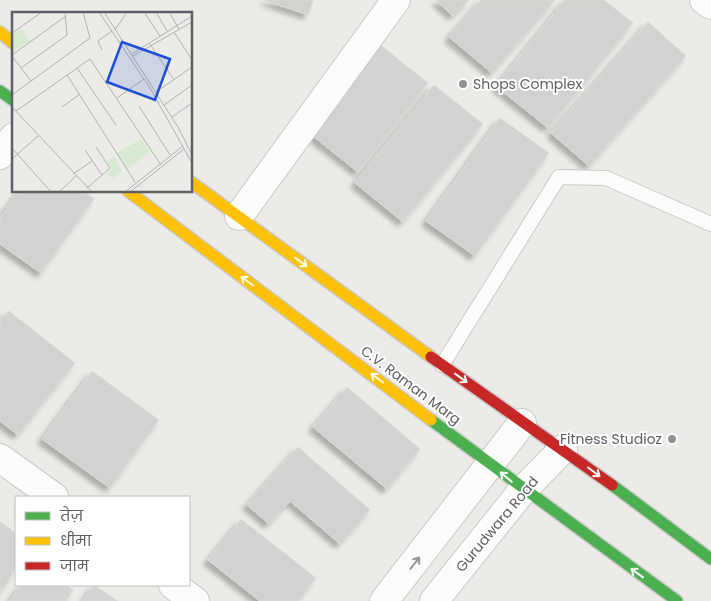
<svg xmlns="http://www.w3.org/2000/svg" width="711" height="601" font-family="Poppins,'Noto Sans Devanagari',sans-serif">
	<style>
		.building { fill: #d3d2d0; stroke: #dcdad6; filter: url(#shadow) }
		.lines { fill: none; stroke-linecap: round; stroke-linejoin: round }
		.lane-casing { stroke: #c9cac9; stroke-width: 16 }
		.street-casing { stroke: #c9cac9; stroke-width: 30 }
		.fast-casing { stroke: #c9c9c9; stroke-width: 14 }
		.slow-casing { stroke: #c9c9c9; stroke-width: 14 }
		.jam-casing { stroke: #c9c9c9; stroke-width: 14 }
		.lane { stroke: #fcfcfb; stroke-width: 14 }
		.street { stroke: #fcfcfb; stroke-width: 28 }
		.fast { stroke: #4caf50; stroke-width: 11 }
		.slow { stroke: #ffc107; stroke-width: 11 }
		.jam { stroke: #c62828; stroke-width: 11 }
		.oneway { stroke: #f6fbf6 }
		.oneway2 { stroke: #95979a }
		.poi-dot { fill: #8f9192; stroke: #fff; stroke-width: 2 }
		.labels { text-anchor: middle; stroke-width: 4; stroke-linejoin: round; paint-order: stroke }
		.poi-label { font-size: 14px; fill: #5d6165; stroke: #fff; text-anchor: start }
		.street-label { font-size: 14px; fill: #5d6165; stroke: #fff }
		.inset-road { fill: none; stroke: #afb0af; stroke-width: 1 }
		.view { fill: #1d4ed8; fill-opacity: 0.15; stroke: #1d4ed8; stroke-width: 2.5 }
		.inset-edge { fill: none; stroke: #5d6165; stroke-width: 2.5 }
	</style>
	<defs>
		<filter id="shadow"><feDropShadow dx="-4.5" dy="4.5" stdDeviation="2.5" flood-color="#0004"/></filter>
	</defs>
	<rect width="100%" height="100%" fill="#edebe7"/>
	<path class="building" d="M264,0H313L308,15Z
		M436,0H469L453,16Z
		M481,0H555L492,73L449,37Z
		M565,0H604L633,23L548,128L496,86Z
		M648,22L686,56L589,166L551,133Z
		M378,43L428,83L358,172L308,132Z
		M434,85L483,124L403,222L355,183Z
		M500,118L549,153L475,256L426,221Z
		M19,191H83L94,199L41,273L0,244V218Z
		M9,311L75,363L18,435L0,421V321Z
		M92,371L159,420L110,488L42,439Z
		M347,387L420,449L387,489L313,427Z
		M298,447L370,510L340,544L290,501L269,524L247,505Z
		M241,519L316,578L298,601H260L208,560Z
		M0,522L16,533V569L0,593Z
		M21,585H66L73,590L66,601H10Z
		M94,585L118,601H83Z"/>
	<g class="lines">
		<defs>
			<path id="lane" d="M442,365L559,177L606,178L711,224"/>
			<path id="street" d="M704,0L711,5
				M0,155L14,137
				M239,216L396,0
				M0,458L54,497
				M173,585L195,601
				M384,601L522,423
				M434,601L523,490L563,449"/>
			<path id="fast" d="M0,91L14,101
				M431,420L677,601
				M612,485L711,559"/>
			<path id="slow" d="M0,32L14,44
				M191,182L431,357
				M128,191L431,420"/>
			<path id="jam" d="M431,357L612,485"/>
		</defs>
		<use href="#lane" class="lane-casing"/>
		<use href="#street" class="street-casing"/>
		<use href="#fast" class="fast-casing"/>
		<use href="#slow" class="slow-casing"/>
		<use href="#jam" class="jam-casing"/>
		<use href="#lane" class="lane"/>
		<use href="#street" class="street"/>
		<use href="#fast" class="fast"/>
		<use href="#slow" class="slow"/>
		<use href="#jam" class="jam"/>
	</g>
	<defs><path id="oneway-shaft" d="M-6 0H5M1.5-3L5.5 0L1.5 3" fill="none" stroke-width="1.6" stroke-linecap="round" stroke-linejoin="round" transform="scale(1.25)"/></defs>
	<g class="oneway">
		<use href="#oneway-shaft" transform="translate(301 262) rotate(36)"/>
		<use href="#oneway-shaft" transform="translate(247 281) rotate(-143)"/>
		<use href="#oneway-shaft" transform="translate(377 378) rotate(-143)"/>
		<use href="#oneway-shaft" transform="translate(461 378) rotate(36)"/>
		<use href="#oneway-shaft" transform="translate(594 472) rotate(37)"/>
		<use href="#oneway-shaft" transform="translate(506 477) rotate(-140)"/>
		<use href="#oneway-shaft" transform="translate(637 573) rotate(-144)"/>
	</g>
	<use class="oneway2" href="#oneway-shaft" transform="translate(415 563) rotate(-52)"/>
	<g class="poi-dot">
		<circle cx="463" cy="84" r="5"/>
		<circle cx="672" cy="439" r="5"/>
	</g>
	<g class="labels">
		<g class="poi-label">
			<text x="473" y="89">Shops Complex</text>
			<text x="662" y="444" text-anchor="end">Fitness Studioz</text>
		</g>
		<g class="street-label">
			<text transform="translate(411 385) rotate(37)" y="5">C.V. Raman Marg</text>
			<text transform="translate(497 524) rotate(-50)" y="5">Gurudwara Road</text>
		</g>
	</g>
	<g transform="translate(12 12)">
		<rect width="180" height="180" fill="#edebe7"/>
		<path d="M9,16L18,29L0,41V23ZM129,127L138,140L115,157L105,141ZM102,145L110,159L101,166L95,162L100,156L95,149Z" fill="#d7e8d3"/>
		<path class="inset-road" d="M87,0L138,76L180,151M92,0L166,115L180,143M132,0L148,24M144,0L155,19M157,0L167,17M103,18L115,0M162,20L180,48M0,21L30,0M138,32L162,68M90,38L86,29L100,19M120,42L180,4M0,43L54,4M0,44L19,69M121,44L180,10M9,56L55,23L53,0M65,56L104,113M55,63L123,170M144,80L180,55M0,83L78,26L71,0M105,86L132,67M152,93L180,73M127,94L158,143M0,95L80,180M50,95L68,82M4,99L78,47L149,153M160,105L180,91M84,135L98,156L90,163M0,136L39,180M73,138L90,163L75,176M0,147L26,124M61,162L80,149M47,180L64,164M113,180L171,134M118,180L172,137"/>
		<path class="view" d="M110,30L158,47L143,88L95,70Z"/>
		<rect width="180" height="180" class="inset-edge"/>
	</g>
	<rect x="15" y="496" width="175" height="90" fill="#ffffff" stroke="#bec0c1"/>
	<rect x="25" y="512" width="25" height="8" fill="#4caf50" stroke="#bec0c1"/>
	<text x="60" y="521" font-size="15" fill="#5d6165">तेज़</text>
	<rect x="25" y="537" width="25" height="8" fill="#ffc107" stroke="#bec0c1"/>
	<text x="60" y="546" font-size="15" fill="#5d6165">धीमा</text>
	<rect x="25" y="562" width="25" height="8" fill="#c62828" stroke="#bec0c1"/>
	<text x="60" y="571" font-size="15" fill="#5d6165">जाम</text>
</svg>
